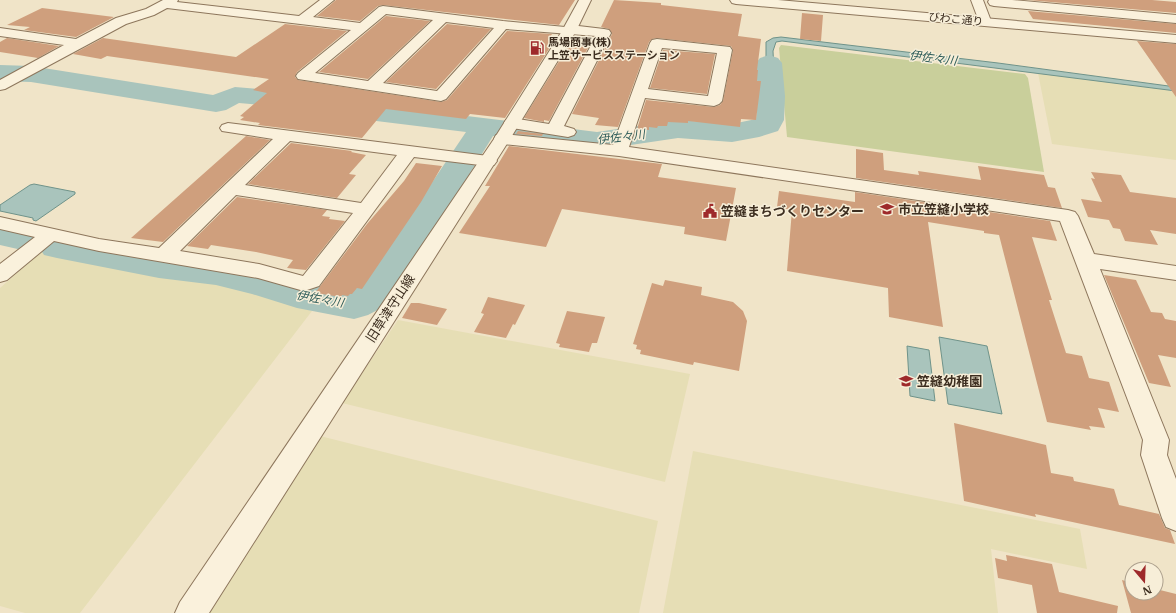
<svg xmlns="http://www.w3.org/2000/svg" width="1176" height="613" font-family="'IBM Plex Serif','Noto Sans JP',serif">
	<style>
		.farmland { fill: #e6deb5 }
		.green { fill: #c9cf9b }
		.water { fill: #a9c4bc; stroke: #6f938a }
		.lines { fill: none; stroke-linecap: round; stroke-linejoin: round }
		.river { fill: #a9c4bc; fill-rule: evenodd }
		.building { fill: #cf9f7d }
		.minor-casing { stroke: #8d765c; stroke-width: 2 }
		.tertiary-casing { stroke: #8d765c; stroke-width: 2 }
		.minor { fill: #faf1dc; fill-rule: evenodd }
		.tertiary { fill: #faf1dc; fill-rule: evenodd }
		.labels { text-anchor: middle; stroke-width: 3; stroke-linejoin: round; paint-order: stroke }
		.far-street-label { font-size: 11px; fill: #3d2e20; stroke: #f7eed8 }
		.far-poi-label { font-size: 11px; font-weight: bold; fill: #3d2e20; stroke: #f7eed8; text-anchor: start }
		.far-water-label { font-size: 12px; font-style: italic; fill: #2f5d5a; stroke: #f7eed8 }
		.poi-label { font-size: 13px; font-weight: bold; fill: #3d2e20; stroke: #f7eed8; text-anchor: start }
		.street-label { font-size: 13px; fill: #3d2e20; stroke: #f7eed8 }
	</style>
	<rect width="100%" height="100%" fill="#f0e4c8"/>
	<path class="farmland" d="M1038,73L1176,91V160L1052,144Z
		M43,250L127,268L185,276L228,285L312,311L80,613H25L0,606V288Z
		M398,320L690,374L665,482L342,403Z
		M320,436L658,521L639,613H203Z
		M693,451L1080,529L1087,569L991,549L998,613H663Z"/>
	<path class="green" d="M781,45L1025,74L1028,78L1044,172L787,137L779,48Z"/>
	<path class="water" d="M781,37L998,63L1176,87V91L782,41L776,42L773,51L776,116H766V42L773,38Z
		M34,184L75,192V194L36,221L33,220V218L0,211V205L30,185Z
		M939,337L987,346L1002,414L948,404Z
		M907,346L929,350L935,401L910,396Z"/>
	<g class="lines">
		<path class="river" d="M769,55L778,58L782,63L785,96L784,120L778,131L759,137L732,142L678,138L597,150L493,136L401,285L387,305L368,315L354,319L297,308L252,294L216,285L159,278L57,258L44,255L39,247L44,239L57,236L159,254L216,261L259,270L299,282L350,291L359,287L375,267L466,132L360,119L296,108L239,103L226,110L216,112L31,82L0,81V65L31,66L213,95L235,87L296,92L360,103L597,132L678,120L732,124L756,119L758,96L756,63L760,58Z
			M0,223L34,231L40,239L34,247L22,250L0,245Z"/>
	</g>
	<path class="building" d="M336,0H575L559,25L383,5L378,6L360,21L317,16Z
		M614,0L661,3V5L742,14L738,36L761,39L757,70H758L757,81H761L756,120L741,119L740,127L688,121V123L668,122L667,126H658L657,128L649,127V130L637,129L646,100L714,107L720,105L723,101L733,50L731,46L657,38L652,39L649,42L618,127L595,125L599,118L572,114L612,34L609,29L601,27Z
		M1028,0H1152L1176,2V13Z
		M42,8L114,17L76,37L24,30L30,27L7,25Z
		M1028,11L1176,24V33L1033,19Z
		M802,13L823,15L821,41L800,39Z
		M386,16L430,21L368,79L319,72Z
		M285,24L347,31L297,72L295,77L298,80L441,102L447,100L507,31L552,34L548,40L554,41L505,118L470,114L466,119L386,109L362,138L258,125L260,123L240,120L244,117L240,116L267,93L253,90L269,79L107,56L101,59L73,54L103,38L236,57Z
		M447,24L491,29L436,89L386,82Z
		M7,38L59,46L38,58L0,52V42Z
		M1137,41L1176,44V97Z
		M571,42L590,44L549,121L544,120V122L524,118Z
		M663,50L715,54L707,94L650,88Z
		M518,131L543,134L542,136L516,134Z
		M246,136L270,140L163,242L131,238Z
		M291,143L352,151L351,152L366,155L349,174L356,175L337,198L248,184Z
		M509,146L662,164L658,177L736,188L726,241L684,234L685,227L562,209L546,247L459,233L490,186H485Z
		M856,149L883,153L884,170L919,175L918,171L981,180L978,166L1044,175L1048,187L1055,188L1062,208L856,178Z
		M416,163L442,166L421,202L362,289L357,288L352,294H350L348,296L342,295L341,297L315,293L367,224L404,181Z
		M1091,172L1121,175L1130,192L1176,198V234L1150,230L1158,245L1125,241L1120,229L1113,228L1109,220L1088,217L1081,199L1102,202L1091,178L1095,179Z
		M779,191L855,202V192L1050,221L1057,241L1032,237L1052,300H1049L1066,353L1082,356L1089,378L1109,382L1119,412L1098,408L1105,428L1089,426L1091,430L1047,422L999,235L984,233V231L928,222L943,327L889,317L888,288L787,271L792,210L777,207Z
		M237,197L327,210L322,216L330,217L329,219L345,221L306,270L287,268L293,260L256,252L211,245L208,249L187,246Z
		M1104,275L1136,280L1151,312L1162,313L1165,319L1176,321V358L1158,355L1171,387L1149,383Z
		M665,280L702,287L701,295L733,302L743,311L747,321L739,371L694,362L693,365L640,354L641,350L636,349L637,345L633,344L652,283L663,286Z
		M488,297L525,305L515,325L513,324L506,338L474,332L484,314L481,313Z
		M411,303H419L447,309L437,325L402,318Z
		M567,311L605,317L597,343H592L589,352L559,347L560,344L556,343Z
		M954,423L1046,445L1051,473L1073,477L1074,481L1114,489L1119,505L1159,514L1165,528L1170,530L1175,544L1035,514L1036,517L964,501Z
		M1006,555L1052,564L1059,592L1118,606L1117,613H1037L1032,585L998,578L995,558L1007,561Z
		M1122,580L1132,583V593H1156V589L1176,594V613H1131Z"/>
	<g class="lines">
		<defs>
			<path id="minor" d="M163,0H178L177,2L299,16L320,0H334L313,17L360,23L379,7L383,6L503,21L565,27L570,25L604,29L609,30L611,33L564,126L574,129L576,132L574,135L568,137L512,128L506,126L504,123L506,120L512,118L549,124L596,36L506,29L446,99L441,101L298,79L296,76L298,73L351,30L167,8L154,15L126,24L5,89L0,90V80L64,45L0,36V28L76,39L116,18L146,9ZM386,14L433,20L368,81L315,73ZM446,22L494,28L437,91L383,83Z
				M971,0H983L991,21L990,24H980Z
				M989,0H1012L1176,15V23L994,6L990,5L988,2Z
				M657,39L730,47L732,50L722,101L719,104L714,106L645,98L629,147L1068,210L1075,212L1078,216L1094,254L1176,266V280L1100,269L1169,440L1167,455L1176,479V531L1166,527L1162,518L1141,455L1143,440L1060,221L619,156L502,144L496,143L494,139L496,135L502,134L613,145L650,43L652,40ZM662,48L717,53L708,96L648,89Z
				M228,123L488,156L494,157L497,161L494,165L488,166L414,157L319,286L304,291L258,278L99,251L54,241L7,280L0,282V264L35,237L0,229V217L99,239L159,248L273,139L222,131L220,128L222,125ZM290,141L397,155L361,203L245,185ZM236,195L353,213L303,276L259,264L180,251Z"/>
			<path id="tertiary" d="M579,0H591L576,31L510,139L209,613H175L180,602L494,139L562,31Z
				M730,0H778L1176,35V43L736,4L732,3Z"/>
		</defs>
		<use href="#minor" class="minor-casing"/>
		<use href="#tertiary" class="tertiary-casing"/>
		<use href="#minor" class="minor"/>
		<use href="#tertiary" class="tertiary"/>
	</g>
	<defs>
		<symbol id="fuel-bare" viewBox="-9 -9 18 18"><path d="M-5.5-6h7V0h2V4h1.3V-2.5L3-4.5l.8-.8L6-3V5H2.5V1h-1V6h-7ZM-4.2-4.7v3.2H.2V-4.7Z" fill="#9e2a2b" stroke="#f7eed8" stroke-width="2.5" paint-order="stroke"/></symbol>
		<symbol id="school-bare" viewBox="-9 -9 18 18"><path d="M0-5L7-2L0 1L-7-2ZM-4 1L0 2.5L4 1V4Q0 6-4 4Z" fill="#9e2a2b" stroke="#f7eed8" stroke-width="2.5" paint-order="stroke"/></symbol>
		<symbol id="civic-bare" viewBox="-9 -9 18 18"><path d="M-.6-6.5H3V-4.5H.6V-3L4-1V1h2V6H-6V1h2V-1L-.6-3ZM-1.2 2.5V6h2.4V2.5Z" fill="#9e2a2b" stroke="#f7eed8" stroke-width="2.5" paint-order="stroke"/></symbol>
	</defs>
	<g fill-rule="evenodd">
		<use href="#fuel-bare" x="527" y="38" width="20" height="20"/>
		<use href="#school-bare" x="877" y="199" width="20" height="20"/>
		<use href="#civic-bare" x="700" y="201" width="20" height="20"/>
		<use href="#school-bare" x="896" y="371" width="20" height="20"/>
	</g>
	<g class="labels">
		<g class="far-street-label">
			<text transform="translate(956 19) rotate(5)" y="4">びわこ通り</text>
		</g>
		<g class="far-poi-label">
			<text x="548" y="46">馬場商事(株)<tspan x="548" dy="13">上笠サービスステーション</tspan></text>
		</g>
		<g class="far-water-label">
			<text transform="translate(933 58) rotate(7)" y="4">伊佐々川</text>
			<text transform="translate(621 137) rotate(-7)" y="4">伊佐々川</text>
			<text transform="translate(320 299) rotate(10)" y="4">伊佐々川</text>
		</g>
		<g class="poi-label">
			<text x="898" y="214">市立笠縫小学校</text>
			<text x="721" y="216">笠縫まちづくりセンター</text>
			<text x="917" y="386">笠縫幼稚園</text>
		</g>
		<g class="street-label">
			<text transform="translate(390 308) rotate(-57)" y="5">旧草津守山線</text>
		</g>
	</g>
	<g transform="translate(1144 581) rotate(161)"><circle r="19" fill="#f7eed8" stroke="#ada18e"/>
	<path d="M0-3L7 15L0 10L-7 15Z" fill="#9e2a2b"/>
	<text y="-6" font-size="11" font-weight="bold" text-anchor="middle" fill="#3d2e20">N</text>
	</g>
</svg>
